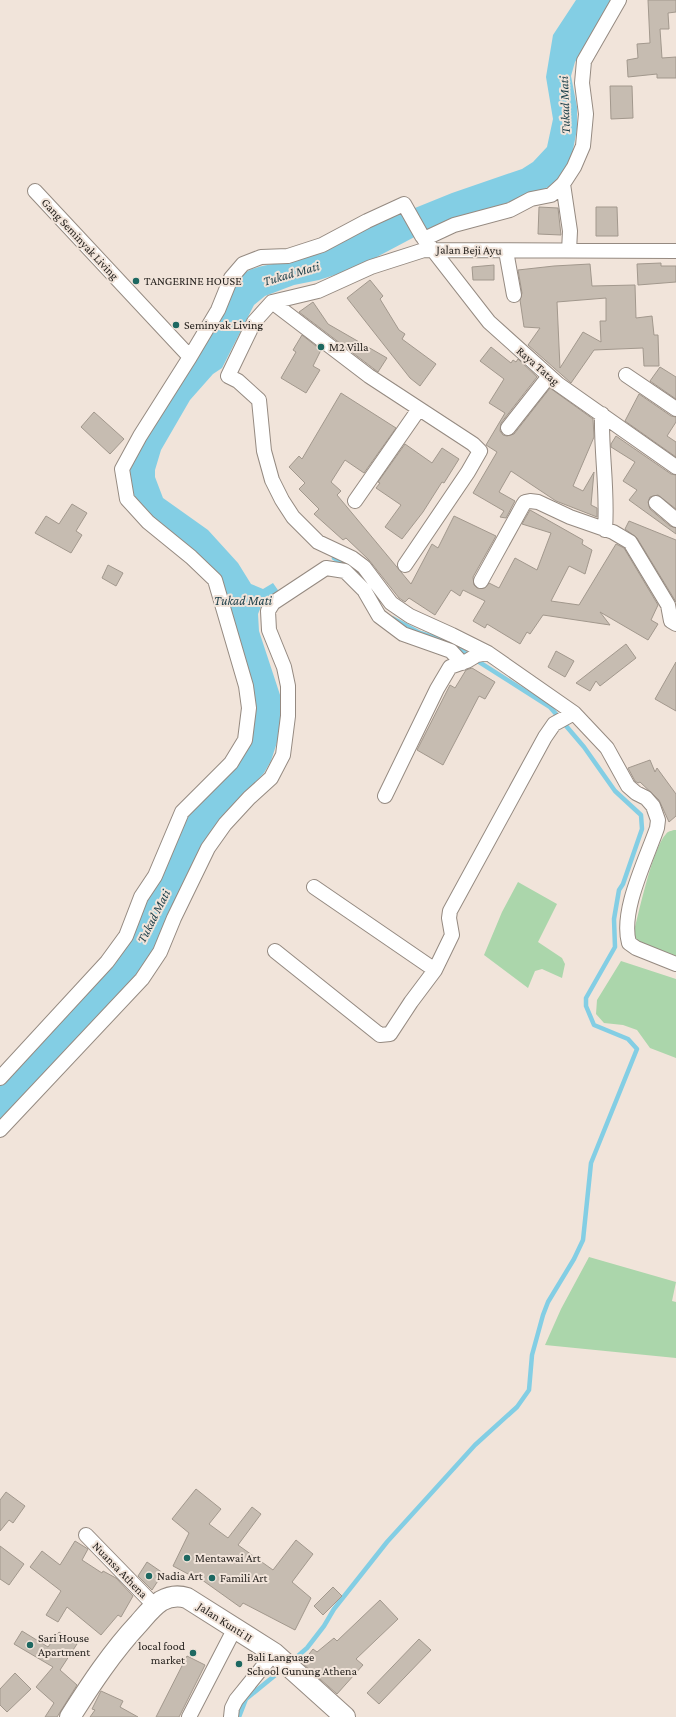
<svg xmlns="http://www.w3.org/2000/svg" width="676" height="1717" font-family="'Crimson Pro',serif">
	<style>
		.green { fill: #abd6ab }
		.water { fill: #83cee4 }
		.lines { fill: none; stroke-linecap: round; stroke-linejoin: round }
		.stream { stroke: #83cee4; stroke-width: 4.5 }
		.building { fill: #c6bcb1; stroke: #a2988d; fill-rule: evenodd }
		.street-casing { stroke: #958a81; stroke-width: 16 }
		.secondary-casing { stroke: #958a81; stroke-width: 22 }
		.street { stroke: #fff; stroke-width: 14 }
		.secondary { stroke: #fff; stroke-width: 20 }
		.poi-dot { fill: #1d6861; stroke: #f1e4da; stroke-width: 1.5 }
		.labels { text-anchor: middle; stroke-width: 4; stroke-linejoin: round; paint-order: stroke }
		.street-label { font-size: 12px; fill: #26221e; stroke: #f1e4da }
		.poi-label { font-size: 12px; fill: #26221e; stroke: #f1e4da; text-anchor: start }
		.water-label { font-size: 13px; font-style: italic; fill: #1c3f49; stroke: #f1e4da }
	</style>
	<rect width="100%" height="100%" fill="#f1e4da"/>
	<path class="green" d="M674,830H676V959L637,942L633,935C639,913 652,849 666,834C668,831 671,831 674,830Z
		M518,882L557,904L538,942L562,958L565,964L562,978L542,969L535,971L528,988L484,955L502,912Z
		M621,961L676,979V1058L650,1048L637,1030L623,1025L604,1023L596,1014L597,1000Z
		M589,1257L676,1282L672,1301L676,1302V1358L545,1345L561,1309Z"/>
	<path class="water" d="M576,0H614L575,62L571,76L577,107V129L572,155L557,183L524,198L490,208L422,233L356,268L319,280L294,285L265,296L254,305L222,368L213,374L190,400L161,450L155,470V477L163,498L208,530L238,563L251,584L263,589L273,583L280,593L262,604L258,614L259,631L283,704L280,733L271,761L264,773L235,805L145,966L5,1117L0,1119V1084L129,936L153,890L183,824L199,801L250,736L220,587L128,497L124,476L238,277C258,262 277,266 299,258C334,245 367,227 402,211L410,210L452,193L522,169L533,162L547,147L553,119L546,77L553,35Z"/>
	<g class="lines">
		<path class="stream" d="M334,558L347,566
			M291,1662L307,1648L324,1626L334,1609L387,1542L475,1445L517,1407L529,1390L532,1355L543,1315L548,1302L574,1259L583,1240L591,1163L637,1049L628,1039L594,1025L586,1006V998L615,947L614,919L619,890L623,884L642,829L641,815L615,791L584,747L550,707L446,641L420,633L392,618
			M239,1717L246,1699L284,1668"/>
	</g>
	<path class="building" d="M648,0H676V12L668,13L669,29H660L662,58L676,57V78H657V74L628,77L627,60L638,58L637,44L650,43Z
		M610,86H632L633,118L611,119Z
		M539,207L558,208L561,235L538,234Z
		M596,207H617L618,236H596Z
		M661,263V266H676V282L638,285L637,264Z
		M590,264L592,286L635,285L636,318L652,316L654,335H658L659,366H644L643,348L594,350L571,383L528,345L540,328L524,327L520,300L522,293L518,270L554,266ZM606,298V321H600L601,342L583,332L560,368L557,302Z
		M494,265V280H473L472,267Z
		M370,280L383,296L380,299L399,330L405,334L402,339L436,364L420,386L410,378L347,298Z
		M313,302L328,324L387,358L378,372L299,312Z
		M302,335L321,350L313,366L320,370L306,393L281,378L296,352L293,350Z
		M491,347L511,363L513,360L516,362L518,359L537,377L501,423L500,431L503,435L507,436L514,434L550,388L593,419L594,437L573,486L583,491L594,472L591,505L597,508V517L556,501L511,471L499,492L515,501L506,518L500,517L504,511L473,493L497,452L486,445L505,413L489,403L504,379L480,361Z
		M660,367L676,377V399L650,381Z
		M341,393L396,428L364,473L345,460L331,482L341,491L337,495L411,584L432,544L438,548L454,516L496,536L473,577L474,585L477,588H485L489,583L499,588L515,558L537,570L551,533L522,524L530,510L583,540L582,544L592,550L585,574L569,566L551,601L579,605L616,544L624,548L658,605L651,620L658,624L648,640L600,612L610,625L543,615L530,634L527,632L520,644L487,624L485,628L473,621L485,601L463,590L460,596L451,590L435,615L409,598L405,602L399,598L369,560L346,538L343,540L314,514L319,509L299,489L305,483L289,467L299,456L302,459Z
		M639,394L671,416L676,417V422L667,436L676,442V457L625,421Z
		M94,412L124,439L110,454L81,427Z
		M616,436L671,474L676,475V509L658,495L650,497L648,502L650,509L670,526L676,528V534L629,500L637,490L623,481L635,462L611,447V444Z
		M405,444L432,463L442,448L459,459L444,483L442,482L423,512L402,539L385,527L401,505L376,488L380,483L378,482Z
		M72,504L87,513L76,531L82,535L71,553L35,533L46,516L59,524Z
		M629,521L676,540V602L637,538L625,529Z
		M108,565L123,573L116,586L102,578Z
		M626,644L636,658L600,686L596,681L590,691L576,683Z
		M556,651L574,661L565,677L548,667Z
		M676,662V711L655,699Z
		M472,668L495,682L485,699L479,696L443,765L417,750L450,685L455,688L466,670Z
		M650,760L655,772L657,768L676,794V816L669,822L659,800L640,782L638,783L635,781L628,768Z
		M196,1489L221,1509L209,1524L228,1538L252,1507L261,1514L238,1545L273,1570L296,1540L313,1554L292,1582L311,1598L295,1630L243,1603L240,1607L191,1572L190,1575L173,1566L189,1533L172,1519Z
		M6,1492L25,1506L13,1523L9,1520L0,1531V1500Z
		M75,1541L88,1549L82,1560L102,1573L103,1571L116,1578L133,1596L121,1617L118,1615L101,1635L67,1607L58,1622L46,1615L61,1591L30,1567L42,1551L60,1565Z
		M0,1546L24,1564L9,1585L0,1579Z
		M147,1562L163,1573L152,1590L138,1576Z
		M333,1587L342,1596L323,1615L314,1606Z
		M380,1600L398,1619L356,1659L363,1665L337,1694L302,1663L313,1649L317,1652L334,1638L337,1641Z
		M22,1631L48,1647L59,1632L77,1644L60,1670L77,1685L57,1717H45L54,1703L36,1687L53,1667L14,1644Z
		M419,1639L431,1650L379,1704L367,1693Z
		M187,1656L205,1665L179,1717H156Z
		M15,1673L31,1689L7,1712L0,1705V1689Z
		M101,1691L123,1701L120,1707L138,1717H90L95,1710L92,1709Z"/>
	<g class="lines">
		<defs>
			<path id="street" d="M563,184L570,231L569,251
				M35,191L190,357
				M424,239L454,225L510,210L531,199L551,195L563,184L574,167L583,146L586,114L582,83L584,61L619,0
				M506,251L514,295
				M272,302L254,322L228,376L238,381L259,400L264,451L272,480L282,500L293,517L318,542L352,558L364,567L391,603L410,616L452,635L488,653L574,713L607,748L628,786L636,793L646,798L653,806L658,820L657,828C646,860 620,911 629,943L636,948L676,964
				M272,302L318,291L371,267L424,250L676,251
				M272,302L369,376L473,444L480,451L468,472L405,565
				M626,375L676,409
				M602,414C601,453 608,491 605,530
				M508,428L549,376
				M355,501L419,409
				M656,503L676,520
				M481,581L523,505L525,502L530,501L538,502L570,517L613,532L630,542L668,605L671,621L676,624
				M385,796L437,689L450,667L467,661L477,655L488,653
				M314,887L435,970
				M275,951L380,1035L390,1034L411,1002L435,970L452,935L449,918L450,911L545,737L554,724L574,713
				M0,1078L107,962L126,936L141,897L155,876L182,812L231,763L245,740L249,708L246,686L215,580L191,557L148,522L127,499L122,469L140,436L190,357L218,310L231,278L243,264L261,257L288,256L322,245L367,221L404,204L422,236L489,322L558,384L676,467
				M0,1130L142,979L160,952L174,918L208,848L225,824L249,798L271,778L283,755L288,716V686L284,667L269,630L268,611L273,603L326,568L345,571L364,590L379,616L403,634L451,651L462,663
				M86,1535L155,1606
				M189,1717L235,1628
				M231,1717L232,1708L236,1700L274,1653"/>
			<path id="secondary" d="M70,1717C91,1684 112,1652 139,1623C146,1615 152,1607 161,1601C170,1596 178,1595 187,1598L274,1653L345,1717"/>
		</defs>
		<use href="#street" class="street-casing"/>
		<use href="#secondary" class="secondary-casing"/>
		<use href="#street" class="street"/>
		<use href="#secondary" class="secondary"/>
	</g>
	<g class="poi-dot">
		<circle cx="136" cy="281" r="4"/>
		<circle cx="176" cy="325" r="4"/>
		<circle cx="321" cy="347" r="4"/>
		<circle cx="187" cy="1558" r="4"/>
		<circle cx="149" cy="1576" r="4"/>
		<circle cx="212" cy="1578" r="4"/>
		<circle cx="30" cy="1645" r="4"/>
		<circle cx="193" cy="1653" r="4"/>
		<circle cx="239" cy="1664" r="4"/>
	</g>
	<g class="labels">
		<g class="street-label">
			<text transform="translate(80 239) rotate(47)" y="4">Gang Seminyak Living</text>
			<text transform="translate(469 250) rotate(1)" y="4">Jalan Beji Ayu</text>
			<text transform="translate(538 366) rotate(41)" y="4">Raya Tatag</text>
			<text transform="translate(120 1570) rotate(46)" y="4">Nuansa Athena</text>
			<text transform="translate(225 1622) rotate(33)" y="4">Jalan Kunti II</text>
		</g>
		<g class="poi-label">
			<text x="144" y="285">TANGERINE HOUSE</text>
			<text x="184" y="329">Seminyak Living</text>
			<text x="329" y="351">M2 Villa</text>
			<text x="195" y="1562">Mentawai Art</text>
			<text x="157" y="1580">Nadia Art</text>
			<text x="220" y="1582">Famili Art</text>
			<text x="38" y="1642">Sari House<tspan x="38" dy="14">Apartment</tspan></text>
			<text x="185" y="1650" text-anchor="end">local food<tspan x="185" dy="14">market</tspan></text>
			<text x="247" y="1661">Bali Language<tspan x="247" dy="14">School Gunung Athena</tspan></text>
		</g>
		<g class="water-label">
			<text transform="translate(564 105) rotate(-92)" y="5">Tukad Mati</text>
			<text transform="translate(291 273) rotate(-16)" y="5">Tukad Mati</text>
			<text x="243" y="605">Tukad Mati</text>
			<text transform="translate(153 916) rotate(-63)" y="5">Tukad Mati</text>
		</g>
	</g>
</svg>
